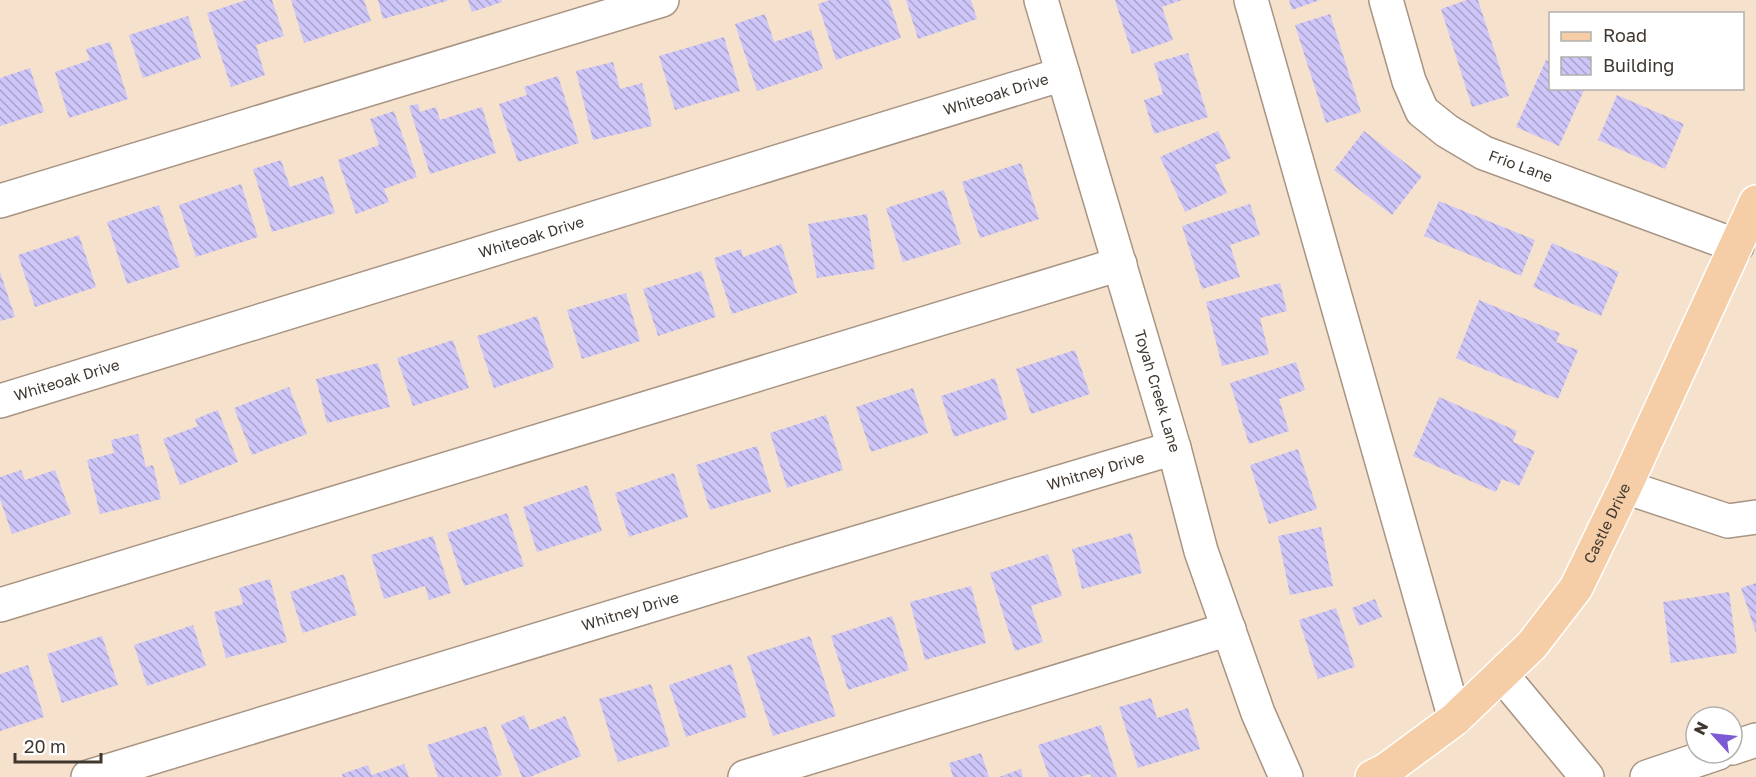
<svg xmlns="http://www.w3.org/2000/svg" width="1756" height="777" font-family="'Golos Text',sans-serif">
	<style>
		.building { fill: url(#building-back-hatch) }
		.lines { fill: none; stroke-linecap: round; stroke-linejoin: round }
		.minor-casing { stroke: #a89482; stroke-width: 36 }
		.major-casing { stroke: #fff; stroke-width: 36 }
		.minor { stroke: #fff; stroke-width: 33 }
		.major { stroke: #f5cea7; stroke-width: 33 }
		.labels { text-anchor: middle; stroke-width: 4.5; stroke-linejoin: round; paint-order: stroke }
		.street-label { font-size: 15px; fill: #403830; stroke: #fff }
	</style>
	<defs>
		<pattern id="building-back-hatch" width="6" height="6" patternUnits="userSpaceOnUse" patternTransform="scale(1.5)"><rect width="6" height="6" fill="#cec6f8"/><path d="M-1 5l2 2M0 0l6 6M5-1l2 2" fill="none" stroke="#a9a2c9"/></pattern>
	</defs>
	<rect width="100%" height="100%" fill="#f6e1cd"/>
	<path class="building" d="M246,0H272L284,36L256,45L265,75L231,87L207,13Z
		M291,0H364L371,21L304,43Z
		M378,0H447V1L383,19Z
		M468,0H501L502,2L472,12Z
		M830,0H889L901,38L836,60L818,4Z
		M906,0H971L977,19L918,39Z
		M1115,0H1182L1162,7L1173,40L1132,54Z
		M1289,0H1320L1292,10Z
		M1467,0H1478L1509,96L1472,107L1441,9Z
		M765,14L774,42L811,30L823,69L757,91L735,24Z
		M1330,14L1361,112L1326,123L1295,25Z
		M188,16L201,58L143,78L129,35Z
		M724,37L740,91L675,110L659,56Z
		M110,42L128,99L69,118L55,72L90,60L86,49Z
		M1188,53L1208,117L1154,134L1144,100L1163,94L1154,63Z
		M1546,60L1550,62V88H1585L1559,146L1516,127Z
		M613,62L620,89L642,83L652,126L593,140L576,71Z
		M30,68L44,112L0,126V78Z
		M558,76L579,143L518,162L499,104L527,95L524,87Z
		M1617,95L1684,124L1665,169L1598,140Z
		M418,104L420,112L436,107L440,120L482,107L496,153L430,174L409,106Z
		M394,111L417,177L384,189L389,202L356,214L338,160L379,145L370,119Z
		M1218,131L1231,158L1215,165L1227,193L1185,212L1160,157Z
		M1364,131L1422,176L1392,215L1334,170Z
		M281,160L290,187L323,176L335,213L272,232L253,169Z
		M1021,163L1039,219L980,238L962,182Z
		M241,184L258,237L196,257L179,205Z
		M944,190L961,244L903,262L886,208Z
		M1439,201L1535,240L1521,276L1424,236Z
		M1250,204L1260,235L1230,245L1240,277L1202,289L1182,226Z
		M159,205L180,267L127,284L107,222Z
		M867,214L875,269L817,278L808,224Z
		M79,235L96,287L35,307L18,255Z
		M1552,243L1619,272L1601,316L1533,287Z
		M781,244L797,293L732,314L714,258L741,249L743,257Z
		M701,271L716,317L658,336L643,289Z
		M0,272L15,317L0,321Z
		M1280,283L1287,311L1260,318L1269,354L1222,366L1206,302Z
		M626,293L640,341L582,359L567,310Z
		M1479,300L1560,333L1556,342L1578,350L1558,399L1456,358Z
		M537,316L554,368L494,388L477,336Z
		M453,340L469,388L413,406L397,358Z
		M1075,350L1090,394L1031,414L1016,369Z
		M1296,362L1305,390L1279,399L1289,431L1249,444L1230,383Z
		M378,363L390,407L327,423L316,379Z
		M995,378L1008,419L954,437L941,396Z
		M289,387L307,434L252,455L234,408Z
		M913,388L928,433L871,452L856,407Z
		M1439,397L1517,431L1513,442L1535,451L1519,486L1502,479L1496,492L1413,456Z
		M218,410L238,462L180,485L163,439L198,426L195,419Z
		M826,415L843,470L787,488L770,433Z
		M138,434L146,467L153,465L161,499L100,514L87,460L114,453L111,440Z
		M757,446L771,492L710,510L696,465Z
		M1298,449L1317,509L1269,524L1250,465Z
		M21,470L25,480L55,470L71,514L12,534L0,499V477Z
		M674,473L688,517L629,537L615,493Z
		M587,485L602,531L537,552L523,507Z
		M507,513L524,566L464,586L447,533Z
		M1321,527L1333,586L1290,595L1278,536Z
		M1131,533L1142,573L1082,589L1072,549Z
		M433,536L451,593L429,600L425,586L384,599L371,555Z
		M1048,554L1062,596L1031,606L1043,642L1015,651L990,573Z
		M344,574L357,615L303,633L290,592Z
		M270,579L287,642L226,658L214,612L243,604L239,588Z
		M1756,583V633L1741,588Z
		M971,586L986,643L925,660L910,602Z
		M1729,592L1737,653L1671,663L1663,602Z
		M1375,599L1382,617L1359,626L1352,608Z
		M1336,608L1355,667L1318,679L1299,620Z
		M892,616L909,670L848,690L831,636Z
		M193,625L206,666L147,686L134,645Z
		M102,636L118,685L62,703L47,654Z
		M810,636L836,716L773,736L747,656Z
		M731,664L747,717L686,737L669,685Z
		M28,665L44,717L0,731V674Z
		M651,684L670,746L618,762L599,699Z
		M1151,698L1157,718L1188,708L1200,749L1138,768L1119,707Z
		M524,715L530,730L565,716L581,756L530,777H522L501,725Z
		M1101,725L1117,777H1092L1090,774L1080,777H1049L1038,745Z
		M486,726L502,775L496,777H438L427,745Z
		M981,753L989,777H953L949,763Z
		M404,764L409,777H343L342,774L368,765L372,775Z
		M1021,769L1023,777H999Z"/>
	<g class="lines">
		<defs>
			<g id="minor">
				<path id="s1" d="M1041,0L1174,448L1201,551L1258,713L1286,777"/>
				<path d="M1251,0L1455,719"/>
				<path id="s2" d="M1386,0L1409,81L1422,111L1447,131L1484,153L1737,246"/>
				<path d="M0,201L662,0"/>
				<path id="s3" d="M0,401L1063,74"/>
				<path d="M1625,487L1728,521L1756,517"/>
				<path d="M0,605L1120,264"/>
				<path d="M1502,675L1587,777"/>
				<path d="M1732,748L1756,740"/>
				<path id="s4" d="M88,777L809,557L1174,448"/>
				<path d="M745,777L1229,629"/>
				<path d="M1647,777L1718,753"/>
			</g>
			<g id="major">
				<path id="s5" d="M1372,777L1386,770L1455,719L1532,645L1576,588L1625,487L1756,202"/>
			</g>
		</defs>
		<use href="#minor" class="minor-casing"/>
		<use href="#major" class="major-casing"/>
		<use href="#minor" class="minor"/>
		<use href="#major" class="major"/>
	</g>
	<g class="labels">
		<g class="street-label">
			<text dy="5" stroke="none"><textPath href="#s3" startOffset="1042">Whiteoak Drive</textPath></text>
			<text dy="5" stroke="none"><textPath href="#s2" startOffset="231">Frio Lane</textPath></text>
			<text dy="5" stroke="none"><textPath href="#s3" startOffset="556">Whiteoak Drive</textPath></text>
			<text dy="5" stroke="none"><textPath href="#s3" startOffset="70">Whiteoak Drive</textPath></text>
			<text dy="5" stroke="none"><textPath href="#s1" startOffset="408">Toyah Creek Lane</textPath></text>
			<text dy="5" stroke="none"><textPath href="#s4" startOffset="1053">Whitney Drive</textPath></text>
			<text dy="5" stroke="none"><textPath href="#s5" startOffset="352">Castle Drive</textPath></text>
			<text dy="5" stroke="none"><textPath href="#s4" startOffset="567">Whitney Drive</textPath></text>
		</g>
	</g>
	<rect x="1549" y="12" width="195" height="78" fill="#ffffff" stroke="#b3afac" stroke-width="1.5"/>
	<rect x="1561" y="32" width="30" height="9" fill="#f5cea7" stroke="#b3afac" stroke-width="1.5"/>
	<text x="1603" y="42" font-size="18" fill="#403830">Road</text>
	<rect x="1561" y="57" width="30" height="18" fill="url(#building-back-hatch)" stroke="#b3afac" stroke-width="1.5"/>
	<text x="1603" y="72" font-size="18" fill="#403830">Building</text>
	<g transform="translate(1714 735) rotate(297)"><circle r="28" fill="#ffffff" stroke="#b3afac" stroke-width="1.5"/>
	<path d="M0-4.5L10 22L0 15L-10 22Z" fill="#7c5ad4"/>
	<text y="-9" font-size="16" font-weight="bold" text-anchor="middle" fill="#403830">N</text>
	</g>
	<path d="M15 753v9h86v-9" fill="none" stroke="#403830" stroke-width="3"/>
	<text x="24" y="753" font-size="18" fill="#403830" stroke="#ffffff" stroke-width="4.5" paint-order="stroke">20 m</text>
</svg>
